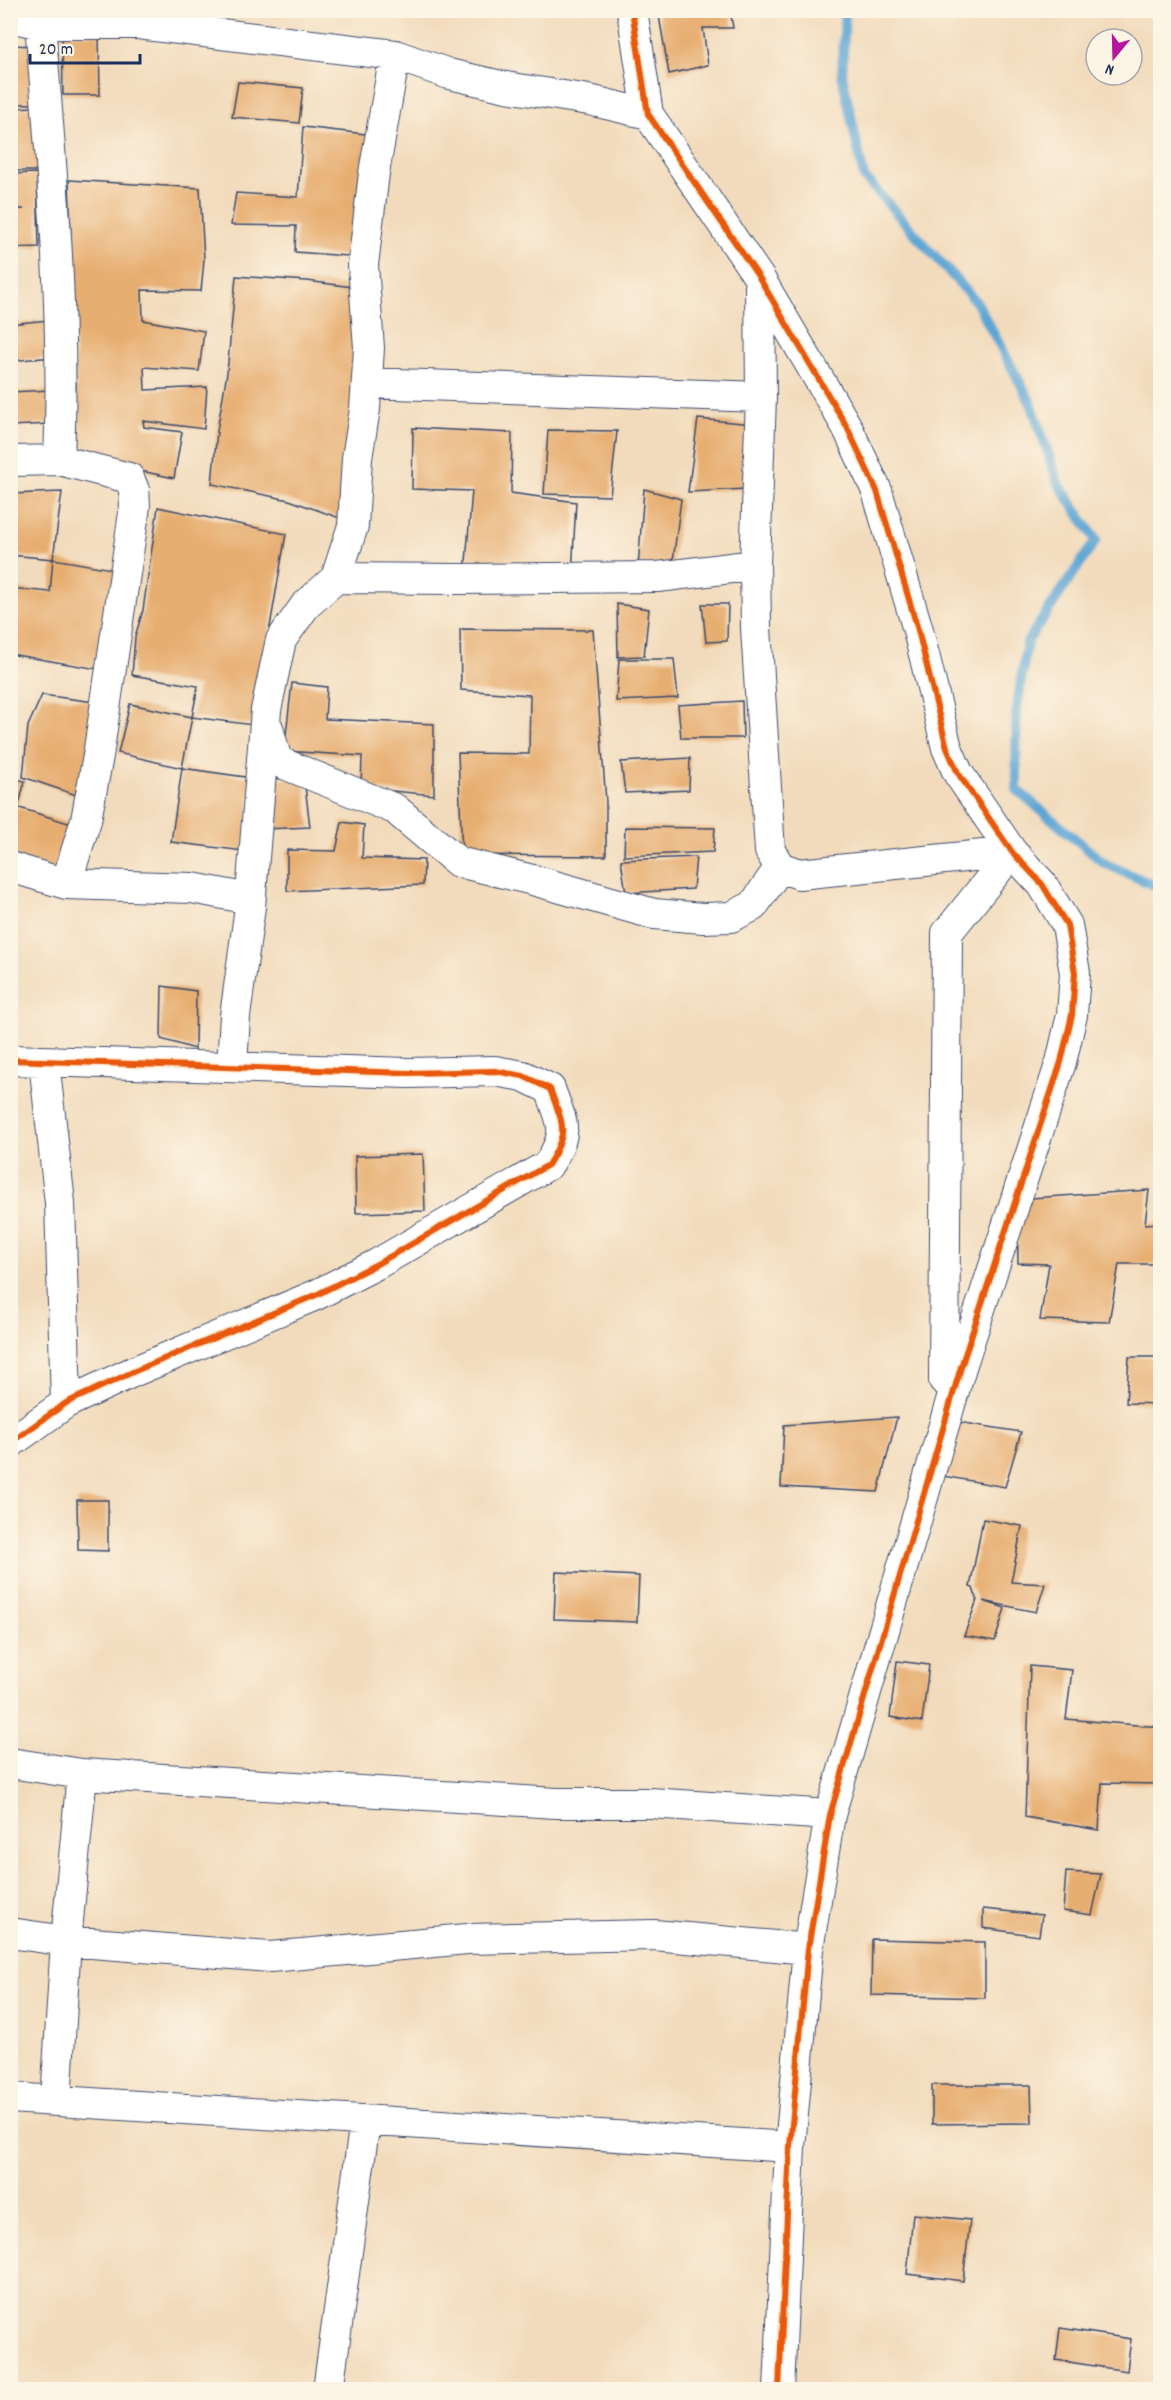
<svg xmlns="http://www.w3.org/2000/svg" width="1171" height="2400" font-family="Dekko,sans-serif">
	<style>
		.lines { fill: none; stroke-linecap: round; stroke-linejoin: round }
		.stream { stroke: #5ca5d4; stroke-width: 10 }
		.building { fill: #e7ae71 }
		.minor-casing { stroke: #3b496c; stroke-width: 32 }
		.minor { stroke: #fff; stroke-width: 30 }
		.cycleway-casing { stroke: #fcf5e5; stroke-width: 10 }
		.cycleway { stroke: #e8590c; stroke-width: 6 }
	</style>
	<rect width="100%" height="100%" fill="#fcf5e5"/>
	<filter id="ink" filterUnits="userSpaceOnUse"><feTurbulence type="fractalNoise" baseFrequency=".0167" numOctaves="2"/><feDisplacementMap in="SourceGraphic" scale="12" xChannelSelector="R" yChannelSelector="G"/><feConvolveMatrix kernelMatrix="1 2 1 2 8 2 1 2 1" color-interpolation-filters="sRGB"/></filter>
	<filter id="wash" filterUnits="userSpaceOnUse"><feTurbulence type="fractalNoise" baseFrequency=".008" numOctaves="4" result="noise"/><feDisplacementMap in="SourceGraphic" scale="24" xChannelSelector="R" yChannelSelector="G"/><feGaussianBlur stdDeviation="1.35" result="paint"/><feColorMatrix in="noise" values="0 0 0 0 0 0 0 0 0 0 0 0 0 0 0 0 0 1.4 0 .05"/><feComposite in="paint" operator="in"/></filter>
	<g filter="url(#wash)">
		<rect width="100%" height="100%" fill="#f2dbbc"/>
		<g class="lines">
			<path class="stream" d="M845,10L842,75L864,177L977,303L1031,403L1058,483L1096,540L1027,642L1016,715L1017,790L1104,863L1160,888"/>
		</g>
		<g id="blocks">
			<path class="building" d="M658,10H730L733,28H703L708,65L669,74Z
				M62,34H99L100,95H63Z
				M10,45L36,46L34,104H10Z
				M238,82L303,88L299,123L232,117Z
				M37,107L38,171H10V108Z
				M303,127L374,135L361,257L295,252L296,226L231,225L236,193L298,197Z
				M37,173L39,247L10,248V210L24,209H10V174Z
				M69,180L200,188L204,260L201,291L142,290L143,320L204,331L199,371L144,367L145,390L207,387L204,429L143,421L144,427L182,432L174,478L70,456L66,411L76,388Z
				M236,276L307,281L360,288L348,521L289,500L212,484L217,431L227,373Z
				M48,320L53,357L10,361V324Z
				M51,390V424L10,426V392Z
				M698,419L753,424L746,489L688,492Z
				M413,428L512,433L511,493L576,502L572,574L465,573L472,491L412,489Z
				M548,430L617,431L610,496L544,494Z
				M644,489L681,499L672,569L638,568Z
				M62,492L53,559L118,570L103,670L10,654V588L50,592L53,559L10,555V494Z
				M158,507L286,534L253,725L192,717L182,768L252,778L244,851L171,842L182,768L118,753L130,704L192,717L198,686L132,675L135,637L143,610Z
				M617,604L649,609L644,656L618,657Z
				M702,604H728L727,641L706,642Z
				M460,629L593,630L606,802V856L462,855L458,753L529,754L530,695L461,690Z
				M619,659H674L678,698L616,701Z
				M292,683L327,687L325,719L434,724V795L361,788L362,756L284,751Z
				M42,695L102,703L82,797L23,777L28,726Z
				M742,701L743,738H681L678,705Z
				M690,758L689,790L625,793L621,762Z
				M10,778L25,781L19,804L10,802Z
				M304,778L310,827L265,829L273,779Z
				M10,805L81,827L66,876L10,859Z
				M342,822L364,825L362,858L424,860L423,885L287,891V850L336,851Z
				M625,827L715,828L713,852L624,856Z
				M696,857L693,889L626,893L621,860Z
				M162,986L196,991L195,1049L161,1039Z
				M423,1154L425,1211L356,1213L355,1156Z
				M1149,1190L1145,1224L1160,1223V1264H1119L1109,1322L1040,1320L1049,1264L1018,1263L1017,1199Z
				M1129,1357H1160V1404L1126,1403Z
				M897,1417L878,1492L781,1487L784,1425Z
				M952,1421L1021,1432L1005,1487L937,1475Z
				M77,1500H108V1551L78,1550Z
				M983,1519L1022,1526L1011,1582L1045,1584L1036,1612L983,1601L1005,1608L995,1641L964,1636L977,1600L973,1588L970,1587Z
				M556,1572L639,1576L637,1622L554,1619Z
				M897,1661L929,1665L922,1722L890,1717Z
				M1030,1666L1072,1670L1066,1719L1160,1727V1784L1102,1783L1099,1830L1025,1817Z
				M1066,1872L1101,1874L1092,1915L1063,1911Z
				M983,1909L1042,1915L1039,1936L983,1928Z
				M872,1939L985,1942V1998L871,1995Z
				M932,2085H1031L1032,2123L932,2124Z
				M913,2214L970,2220L963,2281L907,2274Z
				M1060,2328L1131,2339L1127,2371L1056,2360Z"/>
		</g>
	</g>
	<g filter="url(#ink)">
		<use href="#blocks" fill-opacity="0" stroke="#3b496c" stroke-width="1.5"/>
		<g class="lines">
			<defs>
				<path id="minor" d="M632,10L648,114L760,279L847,427L877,491L918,630L947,748L958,773L1012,852L1042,884L1067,925L1075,973L1072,1015L1061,1062L961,1367L830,1815L808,1949L790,2147L779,2390
					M10,17L40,24H138L395,55L449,74L506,87L589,100L648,114
					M40,24C52,169 65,314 59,460
					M760,282L761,397L755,565L756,628L770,851L780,867
					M367,383L761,397
					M10,463L13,461L59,460L129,478L134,490L135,506L98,756L86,820L66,884
					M336,578L457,579L658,577L755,565
					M268,728L277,761L395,809L458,862L533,880L654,914L703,918L731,917L753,906L780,867L799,874L1012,852
					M10,867L66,884L192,888L250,899
					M10,1060L408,1073L495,1071L523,1076L550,1089C563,1125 570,1131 548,1165L377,1264L316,1295L135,1371L66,1403L10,1443
					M44,1062L60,1203L66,1403
					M232,1066L235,1016L250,907L266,710L274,672L281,640L305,606L336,578L353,526L357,458L365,409L369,348L363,265L374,173L395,55
					M944,1380L947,933L1012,852
					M10,1763L82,1774L556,1803H650L830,1815
					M10,1933L66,1941L270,1957L467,1939L654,1935L808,1949
					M10,2098L790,2147
					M56,2101L66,1941L82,1774
					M328,2390L365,2121"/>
			</defs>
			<use href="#minor" class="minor-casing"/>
			<use href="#minor" class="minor"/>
			<defs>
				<path id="cycleway" d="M632,10L648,114L760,279L847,427L877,491L918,630L947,748L958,773L1012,852L1042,884L1067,925L1075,973L1072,1015L1061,1062L961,1367L830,1815L808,1949L790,2147L779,2390
					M10,1060L408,1073L495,1071L523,1076L550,1089C563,1125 570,1131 548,1165L377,1264L316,1295L135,1371L66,1403L10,1443"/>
			</defs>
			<use href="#cycleway" class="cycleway-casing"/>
			<use href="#cycleway" class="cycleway"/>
		</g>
	</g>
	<rect width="1171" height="2400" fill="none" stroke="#fcf5e5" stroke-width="36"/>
	<g transform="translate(1114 57) rotate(199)"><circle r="28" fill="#fcf5e5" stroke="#a2a6af" stroke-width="1.5"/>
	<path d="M0-4.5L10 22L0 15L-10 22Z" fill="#b5179e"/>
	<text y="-9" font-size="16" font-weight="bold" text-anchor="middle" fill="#1b2f5e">N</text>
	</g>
	<path d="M30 54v9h110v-9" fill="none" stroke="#1b2f5e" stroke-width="3"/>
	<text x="39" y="54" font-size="18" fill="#1b2f5e" stroke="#fcf5e5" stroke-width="4.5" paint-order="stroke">20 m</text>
</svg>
